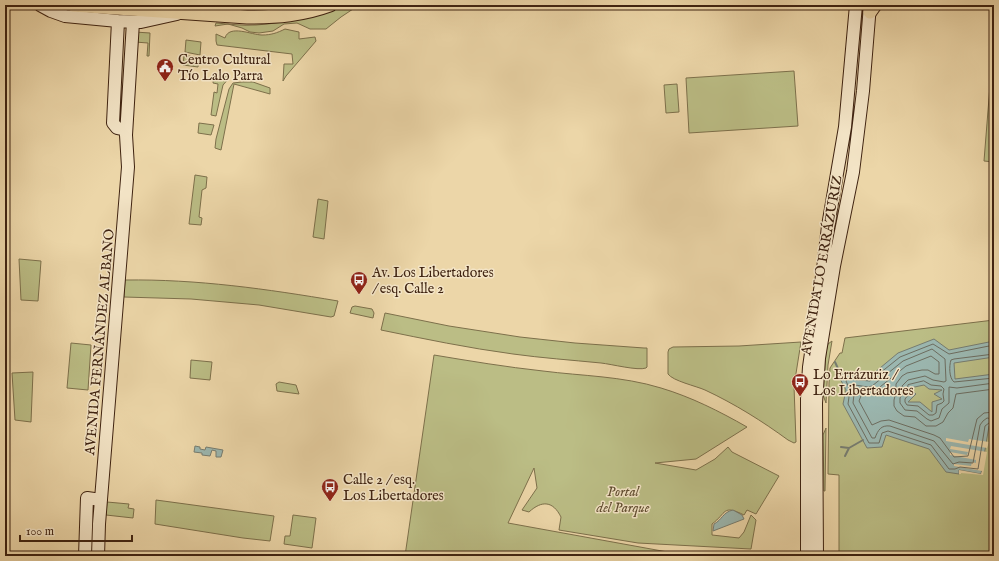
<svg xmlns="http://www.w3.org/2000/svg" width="999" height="561" font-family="'IM FELL English',serif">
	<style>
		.green { fill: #bbbd85; stroke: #7d704b }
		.water { fill: #9bb7b0; stroke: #767c70; fill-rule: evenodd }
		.pier { fill: #ecd6a8 }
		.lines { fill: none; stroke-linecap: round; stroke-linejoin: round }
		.shore { stroke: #6d6d60; stroke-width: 1 }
		.stream { stroke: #767c70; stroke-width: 2 }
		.secondary-casing { stroke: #3f2311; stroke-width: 14 }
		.primary-casing { stroke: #3f2311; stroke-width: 15 }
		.secondary { stroke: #f3e4c6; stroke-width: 12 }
		.primary { stroke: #ecd6a8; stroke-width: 13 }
		.labels { text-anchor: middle; stroke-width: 3; stroke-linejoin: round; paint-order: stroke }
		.poi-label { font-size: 14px; fill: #3f2311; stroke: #f3e4c6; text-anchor: start }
		.street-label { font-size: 14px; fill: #3f2311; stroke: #f3e4c6 }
		.park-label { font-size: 14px; font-style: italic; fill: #5e4a2e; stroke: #f3e4c6 }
	</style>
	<rect width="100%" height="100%" fill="#ecd6a8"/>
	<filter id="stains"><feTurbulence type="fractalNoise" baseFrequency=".005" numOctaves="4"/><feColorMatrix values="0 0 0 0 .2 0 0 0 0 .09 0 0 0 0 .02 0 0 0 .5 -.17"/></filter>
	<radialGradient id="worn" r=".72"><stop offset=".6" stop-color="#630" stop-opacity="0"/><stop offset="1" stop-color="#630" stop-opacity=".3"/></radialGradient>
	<path class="green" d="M348,5H359L341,17L326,29H310L297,23L284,24L273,31L259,33L250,32L242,28L228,24L215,26L216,23C229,24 243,26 256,25C287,23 319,15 348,5Z
		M285,29L299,32V39L315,37L316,41L286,76L283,81L284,64H293L292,54L217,45L216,41V34L225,38C229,24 252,35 262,35C271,35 277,33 285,29Z
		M135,32L150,33L149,56H147L148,43L135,42Z
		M994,35V162L984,161Z
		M186,40L201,42L200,55L185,52Z
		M184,55L199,58L198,67L183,65Z
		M794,71L798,126L689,133L686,78Z
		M214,75L230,77L223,85L216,116L211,115L214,92L217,93L218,84L213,83Z
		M242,82H253L270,88V94L234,84L221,150L215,148L216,139L229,89L233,83Z
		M677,84L679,112L666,113L664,85Z
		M199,123L214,125L211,135L198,133Z
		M195,175L207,177L206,188L202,190L199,217L202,218L201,225L189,224Z
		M318,199L328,201L324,239L313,237Z
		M19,259L41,261L38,301L21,300Z
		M125,280C197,279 267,289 338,301L334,316L331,317L259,305L191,299L124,297Z
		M355,306L372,309L374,313L373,318L350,313L352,307Z
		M385,313L449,326L520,337L575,343L644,348H647V367L646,368C638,371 611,364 601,363C571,360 542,358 513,354C468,348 425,339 381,330Z
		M994,320V556H839V475L828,474L829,383L830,368L840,353H842L845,338Z
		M832,341L828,365L826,403L823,395L826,352L828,344Z
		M801,342L794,386L796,442L794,443L788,440C762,421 735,404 705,390C696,386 673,381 668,374V352L669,349L673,347L739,346Z
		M71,343L91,345L88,390L67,388Z
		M434,355C470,361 506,367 543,371C582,376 622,376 661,388C691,397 719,411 747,427L696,459L655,463L696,470L715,459L728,447L732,452L779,476L756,514L747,510L744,515C722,504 727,513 712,524V535L739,538L744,532L751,515L756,520L751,549L638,543L559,530L561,517C553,501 542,500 529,512L522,510L537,488L534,468L508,523L673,553V556H405Z
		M191,360L212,362L210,380L190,378Z
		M33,372L31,422L15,420L12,373Z
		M279,382L296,385L299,394L277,391L276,384Z
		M826,428L825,491H824L823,435Z
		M156,500L274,516L270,541L243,538L155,524Z
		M107,502L129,504L128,508L134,509L133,518L106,515Z
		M293,515L316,518L312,548L284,544L285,536H290Z"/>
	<path class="water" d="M934,339L949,350L994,341V357L954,363L955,379L994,374V429L989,426L981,474L959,470V474L946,472L929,449L886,435L882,447L867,448L843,404L846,390L837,373L868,378L898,353ZM924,385L929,389L942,390L934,394L942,399L932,402V412L920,402H908L916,394L910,388Z
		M195,446L200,447V449L205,450L206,447L223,450L221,457H216V451L212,450L210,456L202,455V453L194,452Z
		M733,510L742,515L744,519L713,531L714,524C722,520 723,512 733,510Z"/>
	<path class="pier" d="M946,438L968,442L969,439L989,442L987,448L946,441Z
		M951,446L987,452L983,475L961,473V474H959V470L981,474L982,471L954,466V464L971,466L972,462L976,463V460L950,455V452L967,455L968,452L950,449Z"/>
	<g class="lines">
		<path class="shore" d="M994,345L949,354L933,344L900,357L870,381L848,379L846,381L850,390L848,404L869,443H879L882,433L888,431L931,445L949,469H955L960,467L978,469L985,426L989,423L994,424
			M994,354L954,359L951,360C949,366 949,378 954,382L994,378
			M924,381L931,385L941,386L944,389L943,394L944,401L942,403L937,405L936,413L933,415H929L918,406L907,405L905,402V399L909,394L907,389L908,385Z
			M994,383L957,388L949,387V403L942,409L939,418L931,421L927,419L917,411L905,410L900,403V398L903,393L902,386L908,380L925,376L933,380L944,382L946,381L945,359L932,349L903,361L872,386L868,387L855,385L853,403L872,438H875C878,430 881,425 890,426L934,441L953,464L959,462L973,463L980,425L983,421L987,418L994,419
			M994,389L956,394L953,408L948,413L943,422L936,426H926L915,417L904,416L897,411L894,406V400L896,392V384L902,376L907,373L922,370H928L935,374H939V362L931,356L906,366L875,391L862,393L859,401L872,425L881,421L889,420L934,435L940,438L954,457L968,456L977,419L984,413L994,412"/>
		<path class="stream" d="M835,362L840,373
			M841,447L849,448
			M845,456L849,448L863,440"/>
		<defs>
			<path id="secondary" d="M40,5L51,11L65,16L118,21L141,22L177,14
				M118,21L113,123L117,128L126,130
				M85,556L87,498L101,500
				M98,556L99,524L128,167L126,135L133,22
				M807,556V399L809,367L823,269L828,226L845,127L856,5
				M817,556L816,403L819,358L834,266L853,172L863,91L870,5"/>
			<path id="primary" d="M73,5L247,17C277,17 303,15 330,5
				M870,12L875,5"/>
		</defs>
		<use href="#secondary" class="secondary-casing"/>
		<use href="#primary" class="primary-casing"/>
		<use href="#secondary" class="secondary"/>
		<use href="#primary" class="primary"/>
	</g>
	<defs>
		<symbol id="civic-pin" viewBox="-11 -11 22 30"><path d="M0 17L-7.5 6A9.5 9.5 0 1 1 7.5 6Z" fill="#8f2418" stroke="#f3e4c6"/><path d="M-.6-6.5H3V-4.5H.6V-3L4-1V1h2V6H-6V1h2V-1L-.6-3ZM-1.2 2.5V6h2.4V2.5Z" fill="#fff"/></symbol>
		<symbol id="bus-pin" viewBox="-11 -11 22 30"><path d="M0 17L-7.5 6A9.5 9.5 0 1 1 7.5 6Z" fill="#8f2418" stroke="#f3e4c6"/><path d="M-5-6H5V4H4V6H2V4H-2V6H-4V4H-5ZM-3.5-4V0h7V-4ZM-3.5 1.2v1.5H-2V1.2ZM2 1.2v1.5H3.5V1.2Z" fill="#fff"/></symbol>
	</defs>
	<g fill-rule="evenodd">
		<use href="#civic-pin" x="155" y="57" width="20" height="27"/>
		<use href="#bus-pin" x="349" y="270" width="20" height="27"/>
		<use href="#bus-pin" x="790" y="372" width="20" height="27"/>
		<use href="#bus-pin" x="320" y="477" width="20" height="27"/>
	</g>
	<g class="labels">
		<g class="poi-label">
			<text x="178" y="64">Centro Cultural<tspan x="178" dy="16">Tío Lalo Parra</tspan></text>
			<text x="372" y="277">Av. Los Libertadores<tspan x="372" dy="16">/ esq. Calle 2</tspan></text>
			<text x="813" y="379">Lo Errázuriz /<tspan x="813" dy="16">Los Libertadores</tspan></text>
			<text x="343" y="484">Calle 2 / esq.<tspan x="343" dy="16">Los Libertadores</tspan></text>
		</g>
		<g class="street-label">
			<text transform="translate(821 265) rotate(-80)" y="5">AVENIDA LO ERRÁZURIZ</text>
			<text transform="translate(99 342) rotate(-85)" y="5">AVENIDA FERNÁNDEZ ALBANO</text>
		</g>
		<g class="park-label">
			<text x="623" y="496">Portal<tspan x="623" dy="16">del Parque</tspan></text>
		</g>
	</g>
	<rect width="999" height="561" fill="none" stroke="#ecd6a8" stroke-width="20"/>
	<rect x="6" y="6" width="987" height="549" fill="none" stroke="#3f2311" stroke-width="2"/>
	<rect x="10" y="10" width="979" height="541" fill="none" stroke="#3f2311"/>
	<path d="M20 535v6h112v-6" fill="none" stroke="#3f2311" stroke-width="2"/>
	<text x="26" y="535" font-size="12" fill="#3f2311" stroke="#f3e4c6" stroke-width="3" paint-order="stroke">100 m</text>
	<rect width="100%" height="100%" filter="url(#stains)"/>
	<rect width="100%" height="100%" fill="url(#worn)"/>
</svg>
